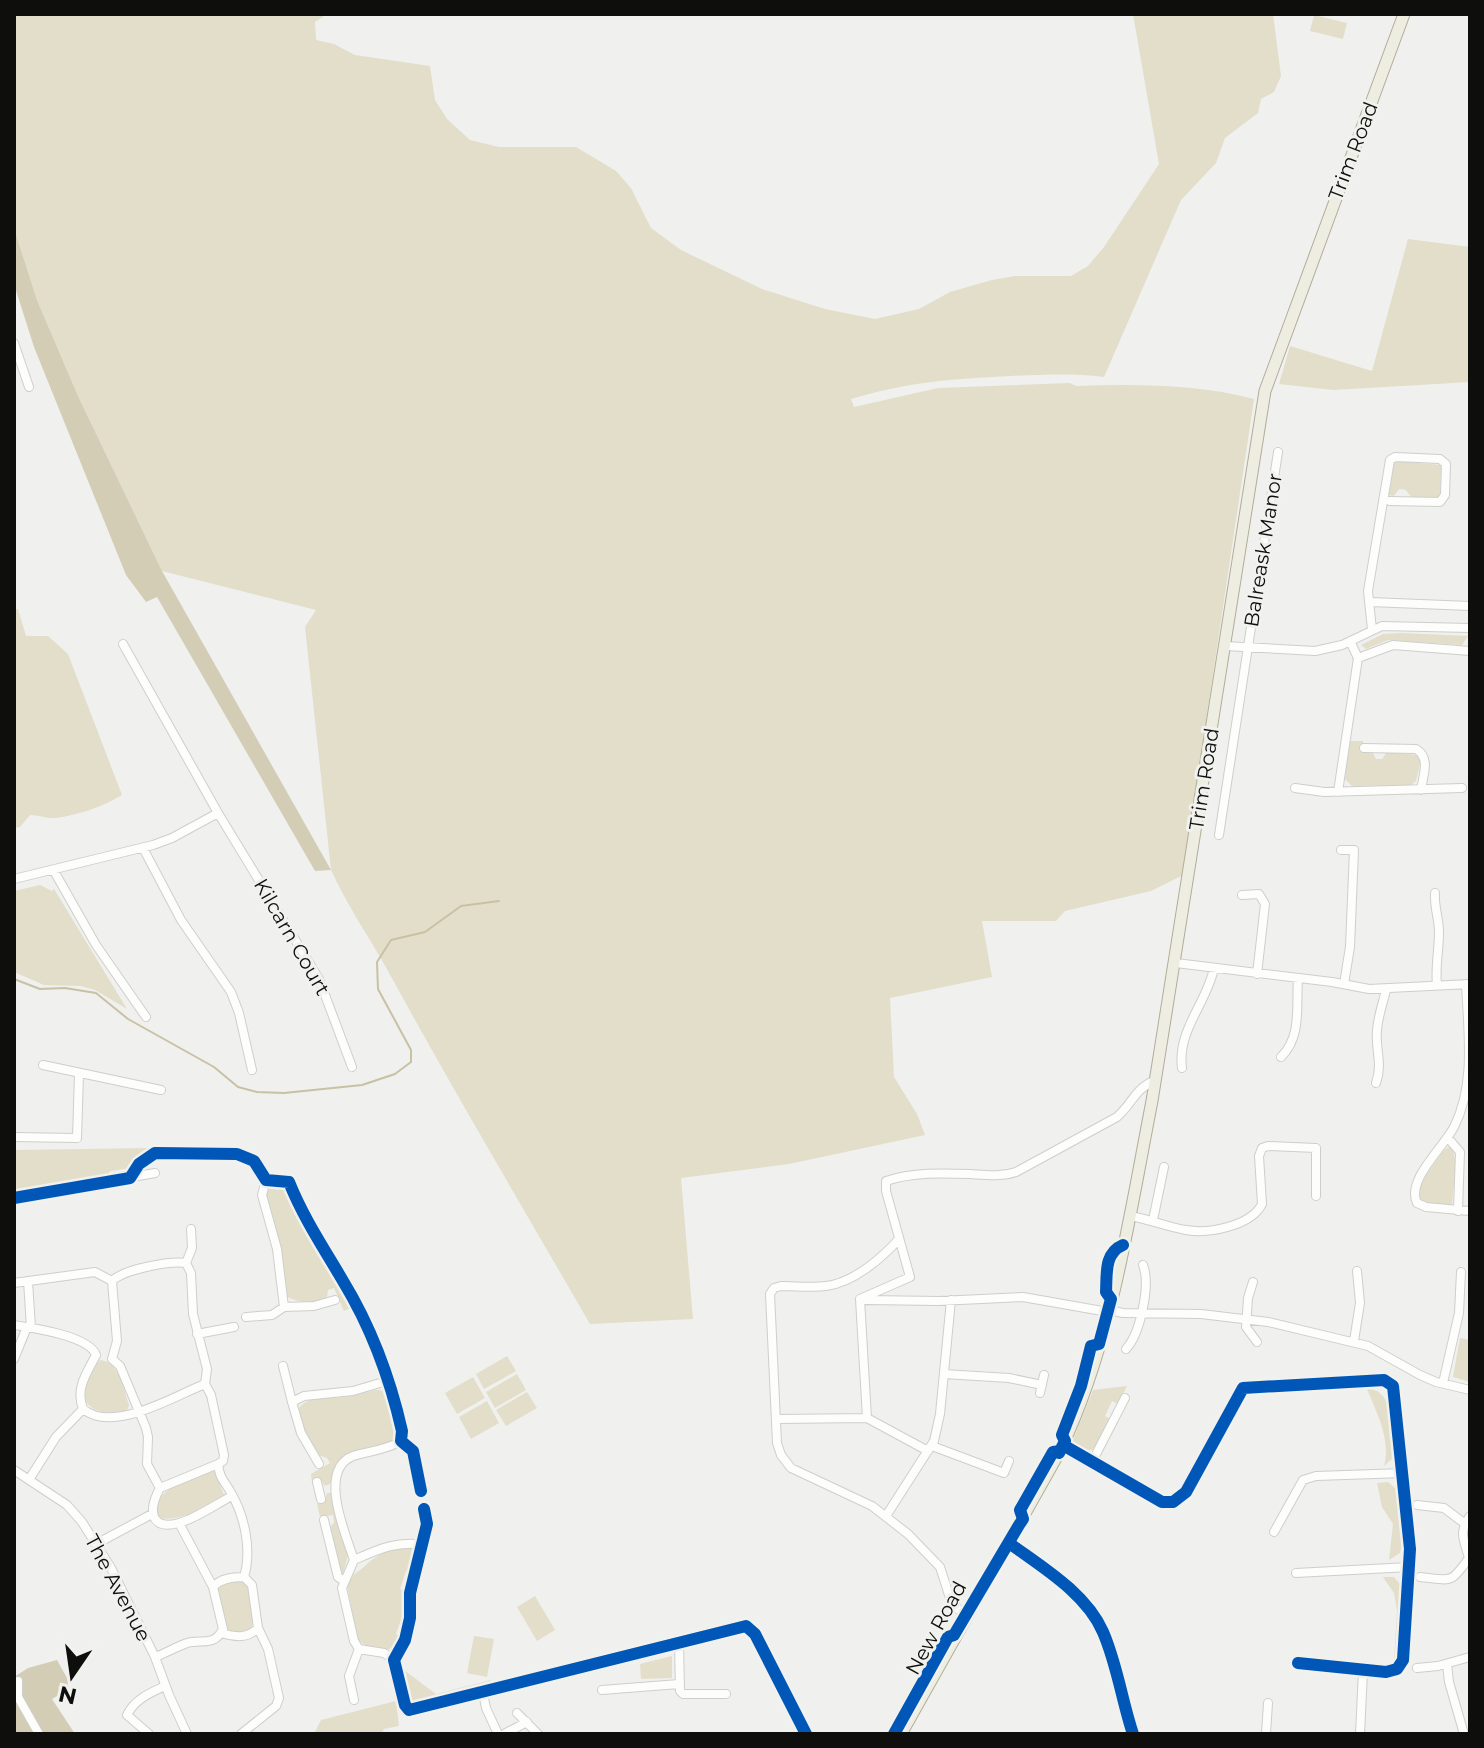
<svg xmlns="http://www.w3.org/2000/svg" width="1484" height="1748" font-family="Montserrat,sans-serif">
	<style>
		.green { fill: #e2deca }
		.forest { fill: #d3cdb6 }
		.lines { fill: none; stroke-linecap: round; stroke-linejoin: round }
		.stream { stroke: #c8c1a4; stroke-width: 2 }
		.minor-casing { stroke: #cececc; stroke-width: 10 }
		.major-casing { stroke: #b1ad99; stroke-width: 13 }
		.minor { stroke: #fdfdfc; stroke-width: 8 }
		.major { stroke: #eeede1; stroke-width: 11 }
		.cycleway-casing { stroke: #f1f1ed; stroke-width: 17 }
		.cycleway { stroke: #0057b8; stroke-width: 12 }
		.labels { text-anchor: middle; stroke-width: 6; stroke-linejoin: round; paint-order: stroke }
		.street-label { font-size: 20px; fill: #0e0e0d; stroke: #f1f1ed }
	</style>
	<rect width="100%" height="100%" fill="#f0f0ee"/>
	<path class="green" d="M14,14H327L315,22L316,40L334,44L355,55L430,66L435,100L447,119L470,140L499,147H576L616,171L631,188L651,228L681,250L762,289L825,309L875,319L919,309L950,292L992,280L1015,276H1071L1088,266L1104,247L1159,164L1133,14H1273L1281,76L1274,92L1261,99L1258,113L1225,138L1216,163L1181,200L1104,377C1072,373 1043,375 1011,376C951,379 908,382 851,399L854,407L938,388L1070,383L1076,386C1136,384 1196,384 1254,399L1183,875L1151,891L1065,911L1056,921H982L992,977L890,998L894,1077L917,1114L925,1135L789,1164L681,1178L693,1319L590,1324C522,1206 453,1090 388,971C369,937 347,905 331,870L305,627L316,610L162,571L78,396L37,300L14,228Z
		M1314,15L1347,23L1343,39L1310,31Z
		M1408,239L1470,247V382L1333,390L1279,384L1290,346L1372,371Z
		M1397,461L1441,465L1440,496L1437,498L1411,497L1406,490L1399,489L1394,496L1387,495L1393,464Z
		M18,609L26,636H48L68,654L122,795C102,807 79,815 55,818C48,819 39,815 30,815L20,827L14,828V610Z
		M1401,633L1468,636L1462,645L1388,640L1366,649L1361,645L1383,634Z
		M1349,741H1363V751L1373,753L1376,759H1382L1387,752L1419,755L1421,759L1416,781L1411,785L1352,786L1345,779Z
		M40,885L52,891L54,889L127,1009L95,990L81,986L44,985L14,972V891Z
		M1449,1147L1453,1149L1456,1166L1452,1204L1447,1207L1422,1203L1418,1199V1186L1444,1150Z
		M150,1148L131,1168L110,1171L105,1178L14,1194V1150Z
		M275,1185L287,1188L306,1231L351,1308L344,1311L334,1288L328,1290L327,1297C313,1305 299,1303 285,1296L280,1243L265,1199L269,1187Z
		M1460,1338L1470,1340V1382L1453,1377Z
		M507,1356L516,1371L484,1389L476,1374Z
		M100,1360C120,1362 123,1388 129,1405L127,1411C83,1421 70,1391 100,1360Z
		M517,1374L526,1390L495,1408L486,1392Z
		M473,1377L485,1398L457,1414L445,1393Z
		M1127,1386L1118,1404L1112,1401L1105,1416L1110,1419L1095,1448C1087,1453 1078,1452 1071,1445L1093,1390Z
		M1367,1389C1396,1388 1391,1437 1393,1458L1384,1466C1391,1439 1377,1414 1367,1389Z
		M376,1390L387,1391C395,1406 401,1426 392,1441C376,1447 346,1448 337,1465C334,1472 334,1478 330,1484L325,1486L320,1479L312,1483L311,1474L330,1463L327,1458L316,1454L305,1435L299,1408C310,1394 328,1400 343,1397C354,1396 365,1392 376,1390Z
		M527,1392L537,1408L506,1426L496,1410Z
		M487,1401L499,1423L471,1439L459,1417Z
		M211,1470L215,1472L224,1495C203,1505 185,1522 160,1518L156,1511C158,1486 190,1479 211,1470Z
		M1388,1482L1396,1489L1403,1539L1400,1553L1389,1560L1393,1524L1382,1507L1377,1483Z
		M327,1493H332L348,1555L343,1574L340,1572L330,1528L334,1522L333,1515L320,1517L317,1503L325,1501Z
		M407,1546L416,1552L412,1572L406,1571L400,1589L406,1592V1620H401L396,1634L400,1636C397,1657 368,1652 357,1638L347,1585C351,1574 357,1573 365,1566C380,1552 387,1551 407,1546Z
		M1383,1577H1394L1400,1584L1397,1651L1394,1661L1397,1611L1394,1593Z
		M242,1579C253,1589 256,1615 251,1629L237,1633L228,1631L217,1589L234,1580Z
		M535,1596L555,1630L537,1641L517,1607Z
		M474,1636L494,1639L487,1677L467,1673Z
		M672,1656V1678L641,1679L640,1664Z
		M400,1667L436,1694L491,1680L489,1686L412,1705L408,1701Z
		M396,1701L399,1726L384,1729L381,1734H314L321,1720Z"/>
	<path class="forest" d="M14,228L37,300L78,396L162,571L331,870L315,871L157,597L146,602L126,575L34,347L14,284Z
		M57,1660L72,1687L52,1699L75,1734H14V1677L28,1668Z"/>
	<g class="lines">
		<path class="stream" d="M14,979L40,989L65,988L96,993L128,1019L214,1067L238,1087L257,1092L284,1093L362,1085L395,1074L411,1062V1050L378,989L377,962L391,940L425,932L461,906L499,901"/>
		<defs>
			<path id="minor" d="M14,343L29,387
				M1370,602L1470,606
				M1372,630L1368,591L1390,460L1395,457L1440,459L1446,464L1445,495L1440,502L1390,501
				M123,644L218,813L319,979L352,1067
				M1225,646L1315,651L1342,645L1382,626L1470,628
				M1358,658L1393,645L1470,651
				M1364,748L1416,749C1431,758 1423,775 1421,790
				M1295,788L1324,792L1462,788
				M1338,792L1358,658L1350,641
				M1219,835L1278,452
				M143,848L181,920L231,992L239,1013L252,1070
				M1341,850H1354L1350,947L1344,984
				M54,871L96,945L146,1017
				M14,879L153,845L172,838L218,813
				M1435,893C1434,907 1439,919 1439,932C1439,951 1435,967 1437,985
				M1242,895L1259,894L1265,904L1257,974
				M1176,963L1332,982L1369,989L1470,984
				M1466,984C1468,1031 1476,1084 1454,1127C1443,1148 1406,1180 1417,1203L1426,1207L1470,1211
				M1281,1057C1302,1037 1296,1006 1298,979
				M43,1065L161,1090
				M1182,1068C1177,1030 1207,1003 1214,968
				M1376,1083C1383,1064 1375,1049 1377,1030C1378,1016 1383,1003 1386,990
				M14,1137L77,1138L79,1074
				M1448,1138L1460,1152L1458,1211
				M130,1178L139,1164L155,1153L237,1154C253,1159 257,1167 266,1180L262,1195L277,1249L284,1307L314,1306L335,1300
				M266,1180L289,1182C304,1219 323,1247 343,1281C371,1327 390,1378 402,1431L401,1441L413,1451L421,1491
				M14,1198L155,1173
				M1130,1216C1149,1219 1167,1227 1186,1230C1209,1234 1251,1226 1262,1204L1259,1156L1262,1148L1268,1146L1316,1148V1196
				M1153,1220L1164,1167
				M899,1239C882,1258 853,1283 826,1286C811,1288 796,1286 781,1286L774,1288L770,1294L777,1443L781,1455L791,1468L872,1506L908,1534L940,1567L951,1601L965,1617
				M186,1263L192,1248L191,1229
				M28,1281L31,1328
				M112,1281L117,1341L112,1359L120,1366L146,1428L148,1437L147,1464L160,1488
				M112,1281C124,1269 169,1261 186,1263
				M1253,1282L1248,1298L1246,1327L1257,1342
				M14,1283L95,1272L112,1281
				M860,1299L910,1277L886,1191V1181C912,1172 944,1173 970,1174C986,1175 1001,1177 1016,1172L1117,1117C1133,1103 1135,1088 1156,1080
				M860,1299L867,1418
				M865,1300L939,1301L1023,1297L1108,1312
				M1109,1310L1123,1313L1201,1314L1268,1322L1368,1346L1420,1375L1436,1382L1470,1390
				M246,1317L272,1315L284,1307
				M14,1325C34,1328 89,1336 96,1355
				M197,1334L234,1327
				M1354,1341L1360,1303L1357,1271
				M1126,1349C1140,1334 1151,1285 1143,1265
				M96,1355C87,1373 75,1388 83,1409C113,1434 174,1396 205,1384L207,1369L193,1314L191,1273L186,1263
				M14,1359L27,1327
				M283,1366L292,1402
				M944,1374L1009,1378L1042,1385
				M1443,1383L1459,1313L1461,1272
				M205,1384L211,1395L224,1455L223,1461L218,1464C220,1479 223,1479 230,1491C245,1516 252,1550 244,1577
				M1040,1393L1044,1375
				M778,1419L867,1418L928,1451
				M401,1441C387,1450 369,1451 353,1456C317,1470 346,1535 354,1560C377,1550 398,1540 423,1545
				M1063,1445L1162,1502H1173L1186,1492L1243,1388L1384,1380L1393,1386L1410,1549L1403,1660L1397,1669L1386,1672L1298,1663
				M932,1446L1004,1473L1009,1461
				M1092,1462L1125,1398
				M218,1464L160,1488C149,1508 148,1531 179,1523C197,1518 216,1504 232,1496
				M319,1464L301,1433L292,1402L304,1396L353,1391L390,1380
				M14,1470L67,1505L82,1522L111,1568L155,1657L169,1695L187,1734
				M30,1478L56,1437L83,1409
				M317,1482L321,1499
				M1417,1505L1444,1508L1464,1523
				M424,1509L427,1524L410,1593V1618L405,1640L394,1660L405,1705L409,1710L746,1626L755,1634L806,1734
				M886,1516L934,1441L940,1414L951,1300
				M324,1520L338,1577L344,1581
				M1274,1532L1303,1480L1316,1476L1404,1473
				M1009,1543C1042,1567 1086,1593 1103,1632C1117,1664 1122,1701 1133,1734
				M96,1544L152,1514
				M354,1560L342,1588L354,1641L359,1649L384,1653L394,1660
				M1296,1573L1409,1567
				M1420,1577C1451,1580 1450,1585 1469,1558C1464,1539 1458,1533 1470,1516
				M213,1587C221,1578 233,1577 244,1577L252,1585L258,1628C247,1639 235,1637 221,1633
				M679,1643L680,1691L683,1694H726
				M155,1657C166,1653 176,1647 187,1643C202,1639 214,1647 223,1629L213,1587L179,1523
				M1447,1664L1449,1682L1464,1734
				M1417,1668L1438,1666L1470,1657
				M18,1681V1697L39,1734
				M602,1690L679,1684
				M483,1693L486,1708L498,1734
				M354,1700L349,1676L359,1649
				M517,1713L538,1734
				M149,1734L127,1715C135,1699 150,1693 165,1686
				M241,1734L276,1706L279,1698L268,1649L258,1628
				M504,1734L527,1722
				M1266,1734L1268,1703
				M1360,1734L1363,1671"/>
			<path id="major" d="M901,1734L1060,1451C1112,1342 1129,1218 1152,1101L1265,391L1404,14"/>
		</defs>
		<use href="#minor" class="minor-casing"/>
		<use href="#major" class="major-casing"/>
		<use href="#minor" class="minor"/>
		<use href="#major" class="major"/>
		<defs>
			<path id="cycleway" d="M14,1198L130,1178L139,1164L155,1153L237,1154L254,1161L266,1180L289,1182C304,1219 323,1247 343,1281C371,1327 390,1378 402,1431L401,1441L413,1451L421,1491
				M1063,1445L1162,1502H1173L1186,1492L1243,1388L1384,1380L1393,1386L1410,1549L1403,1660L1397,1669L1386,1672L1298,1663
				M1059,1453L1065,1441L1062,1435L1081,1386L1091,1346L1099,1344L1111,1299L1106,1292C1107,1274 1104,1253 1123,1245
				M424,1509L427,1524L410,1593V1618L405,1640L394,1660L405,1705L409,1710L746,1626L755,1634L806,1734
				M1009,1543C1042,1567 1086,1593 1103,1632C1117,1664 1122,1701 1133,1734
				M894,1734L948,1637L954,1635L1019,1525L1023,1519L1020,1510L1053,1452L1060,1451"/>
		</defs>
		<use href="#cycleway" class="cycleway-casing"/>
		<use href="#cycleway" class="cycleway"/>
	</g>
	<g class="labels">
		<g class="street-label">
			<text transform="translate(1353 151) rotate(-69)" y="7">Trim Road</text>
			<text transform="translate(1263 550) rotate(-81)" y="7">Balreask Manor</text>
			<text transform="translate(1204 779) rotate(-81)" y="7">Trim Road</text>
			<text transform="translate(292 937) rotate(60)" y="7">Kilcarn Court</text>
			<text transform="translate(118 1588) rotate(62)" y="7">The Avenue</text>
			<text transform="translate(936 1628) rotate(-61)" y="7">New Road</text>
		</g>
	</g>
	<rect width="1484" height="1748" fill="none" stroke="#0e0e0d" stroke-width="32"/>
	<g transform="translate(72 1676) rotate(193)" stroke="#f1f1ed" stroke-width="6" paint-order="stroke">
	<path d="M0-6L14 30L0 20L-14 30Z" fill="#0e0e0d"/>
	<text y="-12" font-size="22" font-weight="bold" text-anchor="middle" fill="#0e0e0d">N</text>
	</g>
</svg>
